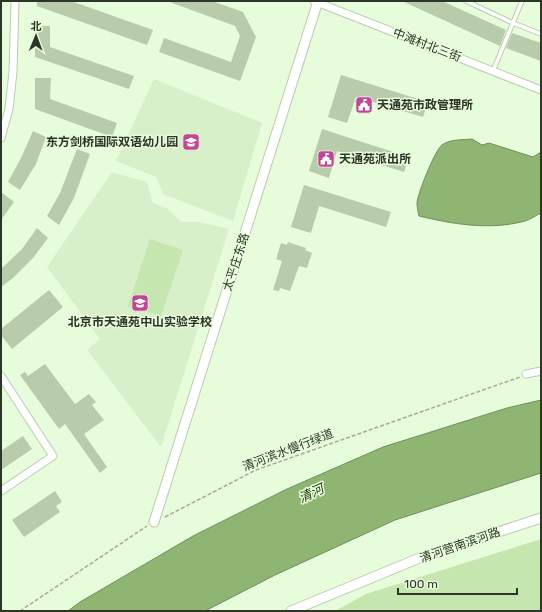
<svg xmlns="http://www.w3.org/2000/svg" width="542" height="612" font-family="Rubik,'Noto Sans SC',sans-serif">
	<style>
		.built { fill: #d8f0c9 }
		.green { fill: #c6e6af }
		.water { fill: #8eb572; stroke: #718f5c }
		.building { fill: #b8ccab }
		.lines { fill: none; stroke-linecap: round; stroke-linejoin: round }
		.service-casing { stroke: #bacead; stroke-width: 5.5 }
		.minor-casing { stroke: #bacead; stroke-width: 9 }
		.tertiary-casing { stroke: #bacead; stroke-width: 11 }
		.path { stroke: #9faf95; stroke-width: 1.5; stroke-dasharray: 4 2; stroke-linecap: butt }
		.service { stroke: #fff; stroke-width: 3.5 }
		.minor { stroke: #fff; stroke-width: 7 }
		.tertiary { stroke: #fff; stroke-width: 9 }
		.labels { text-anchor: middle; stroke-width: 3; stroke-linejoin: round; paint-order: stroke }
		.street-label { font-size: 12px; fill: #2d3528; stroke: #e7fcda }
		.poi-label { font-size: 12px; font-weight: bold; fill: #2d3528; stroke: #e7fcda; text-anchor: start }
		.water-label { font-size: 13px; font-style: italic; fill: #243d0d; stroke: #e7fcda }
	</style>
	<rect width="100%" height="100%" fill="#e7fcda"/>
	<path class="built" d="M154,79L262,123L233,221L163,194L156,177L116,161Z
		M112,172L147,182L153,203L168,209L181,222H199L229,229L161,447L87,350L100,339L47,267Z"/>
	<path class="green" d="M150,239L183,250L161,316L128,306Z
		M541,539V611H335L366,594Z"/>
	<path class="water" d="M472,139L482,145L489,143L533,157L541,152V213C535,216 528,221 521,222C488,230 452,224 419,216C418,212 417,207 417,203C417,195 435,150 442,145C450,139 462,140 472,139Z
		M541,400V473L395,520L275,575L205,611H68L80,602L193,536L287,489L383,447L507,408Z"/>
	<path class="building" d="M37,1H71L153,30L147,45L37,6Z
		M167,1H212L243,12L256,37L240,81L159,52L164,38L231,62L240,36L235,26Z
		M402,1H442L506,30L500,46Z
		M35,26H50V47L134,76L129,89L35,57Z
		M512,33L541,43V61L506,48Z
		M341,75L428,102L423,117L356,97L347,123L328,117Z
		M35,78H51L50,99L117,123L112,137L35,109Z
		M322,129L409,157L404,172L337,151L329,178L309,171Z
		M33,131L46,137L36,164L20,190L8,182L21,158Z
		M77,149L90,154L74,198L59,225L47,216L60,193Z
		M304,185L391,212L386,227L319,206L311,233L291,227Z
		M1,192L14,202L1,220Z
		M37,228L48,238L33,258L13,278L1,287V269L22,249Z
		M288,242L306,248L305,250L312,253L307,268L299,266L290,291L280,288L279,291L273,290L282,261L276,259L281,243L287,245Z
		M49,290L63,307L12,349L1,335V329Z
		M45,364L75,404L89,394L96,402L92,405L104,420L84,434L107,467L100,473L65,424L59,429L20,375L25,372L28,376Z
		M23,436L32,449L1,470V451Z
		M55,491L62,502L56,506L60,512L24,537L12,520Z"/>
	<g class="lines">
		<defs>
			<path id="service" d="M466,1L513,23L541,34
				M493,71L522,1"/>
			<path id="minor" d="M314,1L541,90
				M1,138L9,109L13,72L15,1
				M526,374L541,371
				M1,376L53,456L1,491"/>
			<path id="tertiary" d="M154,522L318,1
				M291,611L422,557L541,518"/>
		</defs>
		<use href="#service" class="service-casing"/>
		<use href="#minor" class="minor-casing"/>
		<use href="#tertiary" class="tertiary-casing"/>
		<path class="path" d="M165,517L256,470L520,377
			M20,611L147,526"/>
		<use href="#service" class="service"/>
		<use href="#minor" class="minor"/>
		<use href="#tertiary" class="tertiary"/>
	</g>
	<defs>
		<symbol id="civic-square" viewBox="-11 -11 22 22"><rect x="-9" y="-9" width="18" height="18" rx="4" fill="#c14699" stroke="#e7fcda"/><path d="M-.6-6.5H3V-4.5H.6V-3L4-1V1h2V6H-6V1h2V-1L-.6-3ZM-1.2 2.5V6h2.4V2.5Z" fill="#fff"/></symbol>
		<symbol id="school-square" viewBox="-11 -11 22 22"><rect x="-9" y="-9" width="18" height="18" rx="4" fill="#c14699" stroke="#e7fcda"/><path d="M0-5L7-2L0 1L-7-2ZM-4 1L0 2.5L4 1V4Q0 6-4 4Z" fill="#fff"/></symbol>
	</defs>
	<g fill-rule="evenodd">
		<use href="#civic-square" x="354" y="95" width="20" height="20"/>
		<use href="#school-square" x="181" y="132" width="20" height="20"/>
		<use href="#civic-square" x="316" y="149" width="20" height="20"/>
		<use href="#school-square" x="130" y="293" width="20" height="20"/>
	</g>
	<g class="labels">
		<g class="street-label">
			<text transform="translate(427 45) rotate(21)" y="4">中滩村北三街</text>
			<text transform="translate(236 262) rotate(-72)" y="4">太平庄东路</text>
			<text transform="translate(288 450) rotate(-21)" y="4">清河滨水慢行绿道</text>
			<text transform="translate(460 545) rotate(-19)" y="4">清河营南滨河路</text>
		</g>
		<g class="poi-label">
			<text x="377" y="109">天通苑市政管理所</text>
			<text x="178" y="146" text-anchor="end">东方剑桥国际双语幼儿园</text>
			<text x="339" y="163">天通苑派出所</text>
			<text x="140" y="326" text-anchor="middle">北京市天通苑中山实验学校</text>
		</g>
		<g class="water-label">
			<text transform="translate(311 493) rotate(-25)" y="5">清河</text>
		</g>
	</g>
	<rect width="542" height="612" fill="none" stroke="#2d3528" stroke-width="4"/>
	<g transform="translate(36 36) rotate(1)" stroke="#e7fcda" stroke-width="3" paint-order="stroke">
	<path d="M0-3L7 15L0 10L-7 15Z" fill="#2d3528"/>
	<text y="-6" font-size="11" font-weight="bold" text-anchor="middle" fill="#2d3528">北</text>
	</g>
	<path d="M398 588v6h119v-6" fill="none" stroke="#2d3528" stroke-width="2"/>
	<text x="404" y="588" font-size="12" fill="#2d3528" stroke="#e7fcda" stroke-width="3" paint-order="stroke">100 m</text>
</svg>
